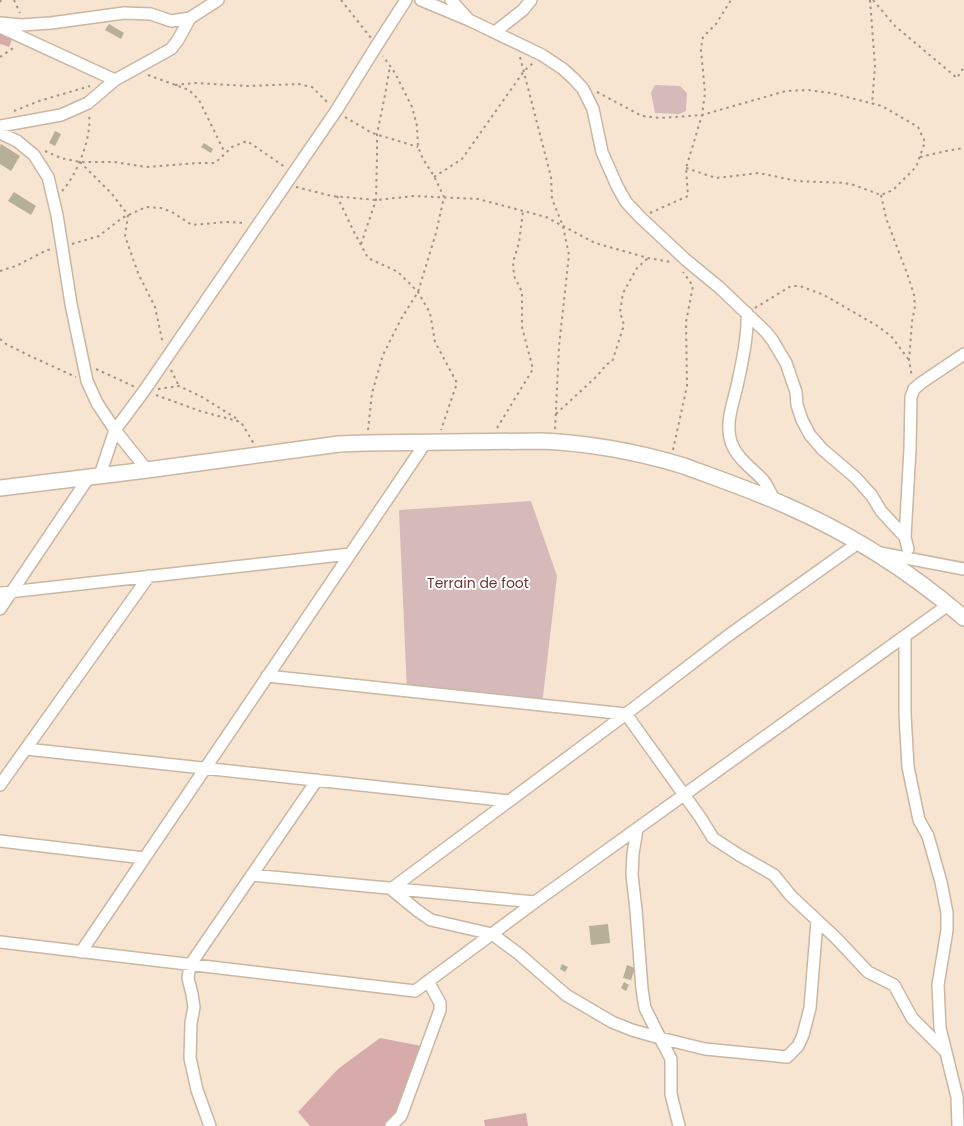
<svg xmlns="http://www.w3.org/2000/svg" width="964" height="1126" font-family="Poppins,sans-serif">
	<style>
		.green { fill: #d6b9b9 }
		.forest { fill: #d6aba9 }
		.building { fill: #b7b098 }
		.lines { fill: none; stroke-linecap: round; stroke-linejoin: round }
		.minor-casing { stroke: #c9b7a4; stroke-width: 14 }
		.secondary-casing { stroke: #c9b7a4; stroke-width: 18 }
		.path { stroke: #a19385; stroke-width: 2; stroke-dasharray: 2.5 4; stroke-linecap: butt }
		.minor { stroke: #fff; stroke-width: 11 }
		.secondary { stroke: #fff; stroke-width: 15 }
		.labels { text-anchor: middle; stroke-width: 4; stroke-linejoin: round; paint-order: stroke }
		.park-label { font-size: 14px; fill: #6e3536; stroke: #fff }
	</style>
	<rect width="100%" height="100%" fill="#f7e4d1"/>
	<path class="green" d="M655,85L680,86L687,93L686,111L679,114L655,113L651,93Z
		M531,501L557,576L542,705L407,691L399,510Z"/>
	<path class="forest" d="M0,27L14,33L9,47L1,44L0,45Z
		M380,1038L427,1047L391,1126H310L298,1112L338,1069Z
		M526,1113L528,1126H485L484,1120Z"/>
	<path class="building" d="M109,24L124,33L121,39L105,30Z
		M55,131L61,134L55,146L49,143Z
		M204,143L213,149L211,153L201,147Z
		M1,144L20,156L11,171L0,164V146Z
		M14,192L36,206L31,215L8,201Z
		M608,924L610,943L591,945L589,926Z
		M562,964L568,967L565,972L560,969Z
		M627,965L635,968L631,980L623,978Z
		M624,982L629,985L626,991L621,988Z"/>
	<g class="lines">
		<defs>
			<path id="minor" d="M421,0L469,20L542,55L563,69L575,80L583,89L593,109L602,152L617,186L626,202L640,217L686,260L720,288L766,332L773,341L786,363L796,392L797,405L802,420L810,435L822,449L856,478L872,496L881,511L905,537L908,549
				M451,0L468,19
				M0,23L21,25L51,23L124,13L151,14L171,21L190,18
				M0,27L115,80
				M495,32L523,10L531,0
				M0,126L61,115L88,103L115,80L171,49L178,40L190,18L218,0
				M0,133L17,141L34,155L48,177L57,215L71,304L87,381L97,403L115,430L147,470
				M747,313C748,336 742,363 737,386C733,404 725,423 731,442C737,459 752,468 763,480C768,486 771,494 774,500
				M100,475L115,430L144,391L336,111L377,45L406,0
				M905,537L910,449L911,397L914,389L921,383L964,354
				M880,553L964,569
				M0,593L350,554
				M0,609L89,477
				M905,636V714L908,767L919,820L928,836L941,882L947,913V930L938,985L940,1028L957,1097L958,1126
				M267,676L626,714L700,817L713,838L739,855L774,875L791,896L836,938L868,972L894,985L912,1018L946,1052
				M26,749L509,801
				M0,785L149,576
				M637,829L633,854L632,875L636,910L642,989L645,1008L660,1038L632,1030L612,1022L566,995L519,954L492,934L431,920L418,911L391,889L626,714L729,635L858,543
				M0,841L144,858
				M252,875L535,902
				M0,942L415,991L535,902L948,605
				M81,952L426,442
				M210,1126L197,1090L190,1058L191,1023L194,1007L192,994L188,978L190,965L317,780
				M391,1126L401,1116L440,1010V1003L428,981
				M679,1126L671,1094V1059L660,1038L705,1049L787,1057L798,1046L803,1035L810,1008L817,921"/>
			<path id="secondary" d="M0,488L147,470L339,444L366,443L541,441C589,443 638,452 684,466C719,479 754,491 787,506C851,534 912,573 964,618"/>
		</defs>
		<use href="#minor" class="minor-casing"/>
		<use href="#secondary" class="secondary-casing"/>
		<path class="path" d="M14,0L20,13
			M341,0L371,38
			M870,0L875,66L872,104
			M873,0L895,26L957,78L964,67
			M0,2L1,0
			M0,57L16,46
			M520,57L551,177L552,199L563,226L569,255L559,346L555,430
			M148,75L189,90L199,100L225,153
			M175,85L195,83L247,86L298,84L312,87L328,103
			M597,92L642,116L660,118L702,115L786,91L808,90L831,93L882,106L918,127L925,142L916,167L893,190L881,195L854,185L845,183L797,181L759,173L716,178L686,168
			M14,111L39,101L90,86
			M345,117L372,133L418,147
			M45,151L61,158L80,162H114L146,167L197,163H215L232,147L247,141L285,167
			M920,157L946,151L964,148
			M80,162L112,194L128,215L125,236L138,273L155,307L163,344
			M434,177L462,159L524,71L533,63
			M296,187L332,196L376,200L415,196L478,199L546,217L595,243L648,258L671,262
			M62,191C77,175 92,137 89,115
			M881,195L886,218L908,276L914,295L915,306L912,322L909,360L912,377
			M337,196L353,230L368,258L398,272L418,292L430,313L435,342L457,383L441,430
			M650,213L688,196L686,168L702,115L705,93L701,50L702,42L703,37L716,24L731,0
			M72,244L99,236L122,218L146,207L161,208L172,212L192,225L226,222L245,223
			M361,244L376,200L377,155V134L385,95L390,66
			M0,271L16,266L47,250L53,249
			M755,308L791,286H800L824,295L876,325L891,336L909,360
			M0,339L6,344L28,355L76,377
			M96,369L135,387
			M171,370L179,386
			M158,389L179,386L202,397L239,420
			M156,395L200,411L241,422L254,444
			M556,414L597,376L607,364L612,362L624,325L620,312L623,293L637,268L648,258
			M497,428L533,369L522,327V292L514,276L513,262L519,243L523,211
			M368,430L372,393L383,355L401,319L418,292L436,233L444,197L434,176L423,159L418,147L417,126L412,107L395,73L383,56
			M673,450L687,386L686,322L693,286L683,272"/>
		<use href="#minor" class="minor"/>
		<use href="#secondary" class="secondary"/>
	</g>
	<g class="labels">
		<g class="park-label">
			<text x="478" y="588">Terrain de foot</text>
		</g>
	</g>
</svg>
